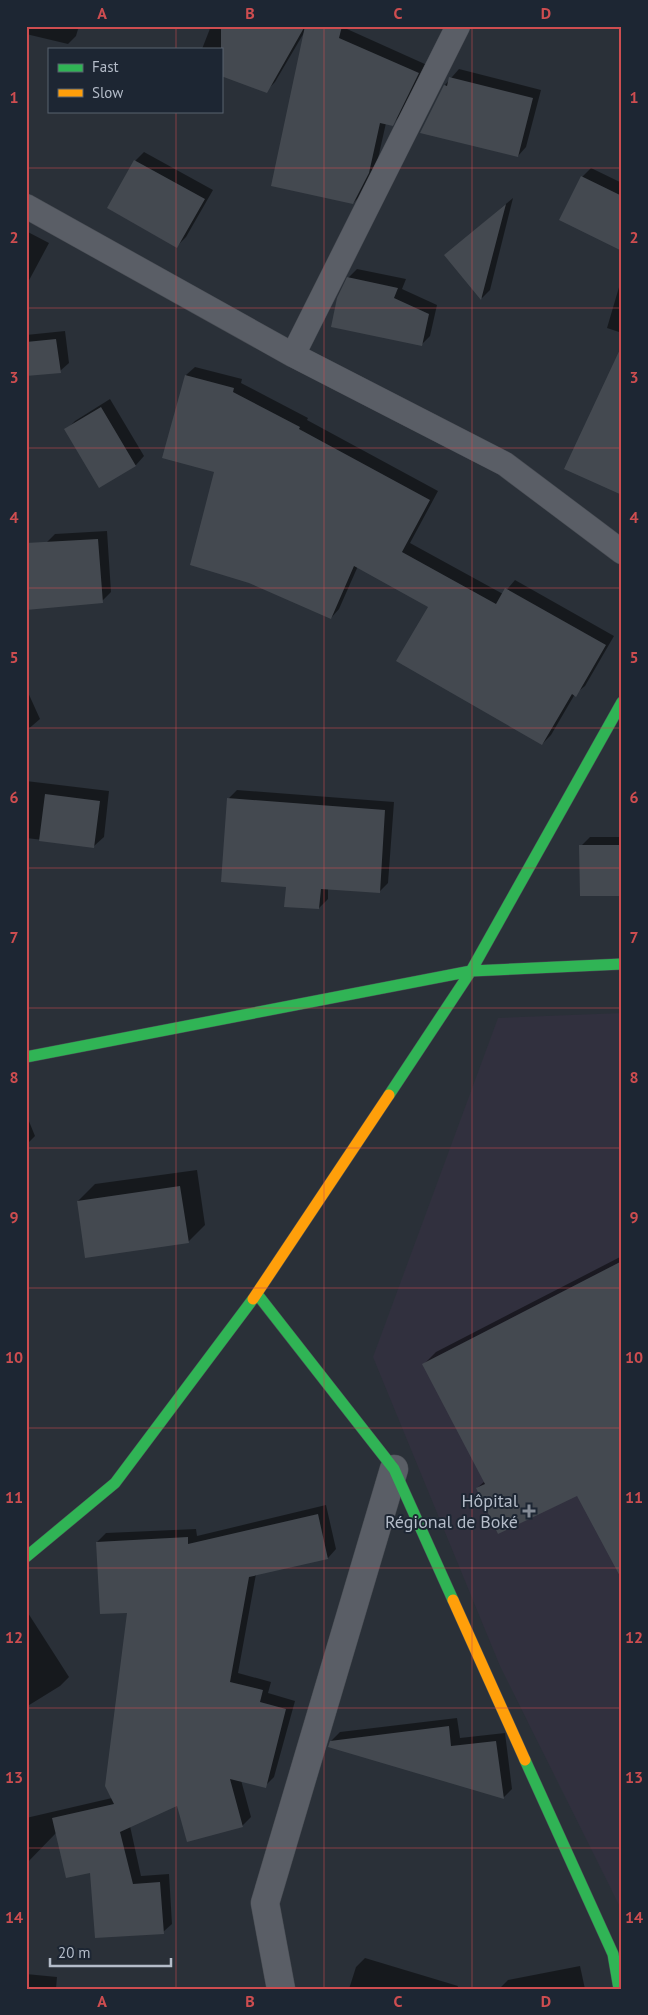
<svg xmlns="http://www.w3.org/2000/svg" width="648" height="2015" font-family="'PT Sans',sans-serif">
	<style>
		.medical { fill: #31303e }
		.shadow { fill: #0007 }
		.building { fill: #444950 }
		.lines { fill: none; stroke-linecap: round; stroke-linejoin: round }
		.lane-casing { stroke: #484c53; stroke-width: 25 }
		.street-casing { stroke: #484c53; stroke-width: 29 }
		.fast-casing { stroke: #484c53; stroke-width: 12 }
		.slow-casing { stroke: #484c53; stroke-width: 12 }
		.lane { stroke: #5a5e66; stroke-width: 24 }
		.street { stroke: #5a5e66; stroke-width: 28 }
		.fast { stroke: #30b455; stroke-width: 11 }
		.slow { stroke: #ff9f0a; stroke-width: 11 }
		.grid { fill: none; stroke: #ce4d50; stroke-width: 1; stroke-opacity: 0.55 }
		.poi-dot { fill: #848b96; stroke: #1d2633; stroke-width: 2 }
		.labels { text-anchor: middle; stroke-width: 4; stroke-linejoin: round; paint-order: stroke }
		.poi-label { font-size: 18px; fill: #b4bcc9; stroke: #1d2633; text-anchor: end }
		.neatline { fill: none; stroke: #ce4d50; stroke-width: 2 }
		.grid-label { font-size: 16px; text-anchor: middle; font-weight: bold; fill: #ce4d50 }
	</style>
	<rect width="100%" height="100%" fill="#2a3038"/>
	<path class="medical" d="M622,1013V1911L500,1666L373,1357L498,1018Z"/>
	<path class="shadow" d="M26,26H79L76,36L68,44L26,34Z
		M211,26H348L347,29L427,65L401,115L392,124L386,123L377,163L362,194L353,203L305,31L275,82L266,91L221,49H202Z
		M459,69L541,90L526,147L518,156L445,85Z
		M144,152L213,190L186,237L177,246L109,208L136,160Z
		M591,168L622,183V245L582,177Z
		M513,198L490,290L482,298L446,255Z
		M26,231L49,243L26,286Z
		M357,269L406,279L402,289L437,305L430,336L421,345L348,278Z
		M622,277V333L607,328Z
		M65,331L69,363L60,371L26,375V335Z
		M195,367L242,379L241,383L308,418L307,420L438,491L410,543L503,594L515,580L614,636L585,686L575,694L551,735L542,744L429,607L358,566L339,609L331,618L216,472L186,375Z
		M110,399L144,456L136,465L99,487L66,430L75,421Z
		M107,531L111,592L102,601L46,543L55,534Z
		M26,688L40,719L26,731Z
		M26,781L109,791L104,837L94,846L26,838Z
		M237,790L394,802L388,883L379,892L328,888V899L319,908L287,886L228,799Z
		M590,837H622V894L581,846Z
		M26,1114L35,1136L26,1145Z
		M197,1170L205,1225L188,1242L78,1201L95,1184Z
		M622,1256V1577L578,1494L477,1488L485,1481L424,1364L436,1352Z
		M326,1505L336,1549L328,1558L256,1574L238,1673L271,1682L268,1693L295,1701L274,1777L265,1786L241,1780L251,1817L242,1826L178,1804L130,1826L141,1876L169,1874L172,1924L163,1932L91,1871L56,1833L26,1864V1818L112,1798L128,1611L97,1542L106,1533L196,1529L197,1536Z
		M28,1613L69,1677L60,1686L26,1707Z
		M457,1718L460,1738L505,1733L512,1789L504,1797L331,1741L340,1732Z
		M365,1958L458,1986L457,1989H349L356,1967Z
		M580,1966L585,1989H499L508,1980Z
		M26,1974L57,1977L56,1989H26Z"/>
	<path class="building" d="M221,26H305L267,93L221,76Z
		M305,26H342L339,38L419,73L393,126L380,123L369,173L353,204L271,186Z
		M449,77L533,98L518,157L420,133L444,85L447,86Z
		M134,160L205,199L177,248L107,208Z
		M581,176L622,196V251L559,220Z
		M506,204L481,300L444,255Z
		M347,277L398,288L394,298L429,314L422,346L331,327L337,298Z
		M56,339L61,373L26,376V342Z
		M622,345V495L564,469Z
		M185,375L234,388L233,392L300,427L299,429L430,500L402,552L496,604L505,588L606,645L576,697L572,694L542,745L396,661L428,607L354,566L331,619L249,583L190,565L214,472L162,458Z
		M101,407L136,466L99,488L64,429Z
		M98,539L103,603L26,610V543Z
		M45,794L100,801L94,848L39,841Z
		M227,798L385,810L380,893L321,889L319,909L284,907L286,887L221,882Z
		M579,845H622V896H580Z
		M180,1186L189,1243L85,1258L77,1201Z
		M622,1261V1580L577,1496L498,1534L476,1488L485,1484L422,1364Z
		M318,1514L328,1559L249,1577L230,1682L263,1690L260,1702L286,1709L266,1788L230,1779L243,1827L187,1842L177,1806L120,1832L133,1884L160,1882L164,1934L95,1938L90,1873L66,1878L52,1818L114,1804L105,1786L127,1613L100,1614L96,1542L188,1537V1544Z
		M449,1726L451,1746L496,1741L504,1799L328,1747L330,1741Z"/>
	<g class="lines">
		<defs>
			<path id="lane" d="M26,206L293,355L505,464L622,552
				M293,355L458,26"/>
			<path id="street" d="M281,1989L265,1903L394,1469"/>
			<path id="fast" d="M26,1057L471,971L622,964
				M389,1095L471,971L622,702
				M257,1294L394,1469L453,1600
				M26,1557L115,1483L253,1299
				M525,1760L613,1954L619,1989"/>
			<path id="slow" d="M253,1299L389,1095
				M453,1600L525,1760"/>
		</defs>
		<use href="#lane" class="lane-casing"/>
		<use href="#street" class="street-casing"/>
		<use href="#fast" class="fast-casing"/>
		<use href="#slow" class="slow-casing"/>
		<use href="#lane" class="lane"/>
		<use href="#street" class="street"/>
		<use href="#fast" class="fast"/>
		<use href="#slow" class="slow"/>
	</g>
	<path class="grid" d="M176,26V49M324,26V1989M472,26V1989M176,111V1989M26,168H622M26,308H622M26,448H622M26,588H622M26,728H622M26,868H622M26,1008H622M26,1148H622M26,1288H622M26,1428H622M26,1568H622M26,1708H622M26,1848H622"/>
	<path class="poi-dot" d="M526.5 1503.5h5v5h5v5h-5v5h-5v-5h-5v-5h5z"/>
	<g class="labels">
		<g class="poi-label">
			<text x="518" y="1507">Hôpital<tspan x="518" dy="21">Régional de Boké</tspan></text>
		</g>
	</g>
	<rect width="648" height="2015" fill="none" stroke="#1d2633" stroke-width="55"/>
	<rect x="48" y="48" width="175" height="65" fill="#1d2633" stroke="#59626f"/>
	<rect x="58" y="64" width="25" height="8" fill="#30b455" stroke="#59626f"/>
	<text x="92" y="72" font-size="15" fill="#b4bcc9">Fast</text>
	<rect x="58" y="89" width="25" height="8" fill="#ff9f0a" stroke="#59626f"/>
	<text x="92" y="98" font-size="15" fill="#b4bcc9">Slow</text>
	<path d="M50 1958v8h121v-8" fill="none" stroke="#b4bcc9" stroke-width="2.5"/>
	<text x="58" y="1958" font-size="15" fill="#b4bcc9" stroke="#1d2633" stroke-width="4" paint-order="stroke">20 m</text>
	<rect x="28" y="28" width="592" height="1960" class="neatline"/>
	<g class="grid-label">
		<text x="102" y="19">A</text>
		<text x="250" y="19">B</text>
		<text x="398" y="19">C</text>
		<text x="546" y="19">D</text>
		<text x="14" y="103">1</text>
		<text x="634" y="103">1</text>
		<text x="14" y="243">2</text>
		<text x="634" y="243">2</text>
		<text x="14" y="383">3</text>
		<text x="634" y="383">3</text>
		<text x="14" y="523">4</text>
		<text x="634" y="523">4</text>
		<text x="14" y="663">5</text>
		<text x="634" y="663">5</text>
		<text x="14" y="803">6</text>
		<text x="634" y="803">6</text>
		<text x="14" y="943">7</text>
		<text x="634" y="943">7</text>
		<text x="14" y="1083">8</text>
		<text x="634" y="1083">8</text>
		<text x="14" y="1223">9</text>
		<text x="634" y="1223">9</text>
		<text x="14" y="1363">10</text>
		<text x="634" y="1363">10</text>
		<text x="14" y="1503">11</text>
		<text x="634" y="1503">11</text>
		<text x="14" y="1643">12</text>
		<text x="634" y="1643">12</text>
		<text x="14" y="1783">13</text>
		<text x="634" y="1783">13</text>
		<text x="14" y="1923">14</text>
		<text x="634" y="1923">14</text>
		<text x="102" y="2007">A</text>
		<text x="250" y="2007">B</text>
		<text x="398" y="2007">C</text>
		<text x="546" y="2007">D</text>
	</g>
</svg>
